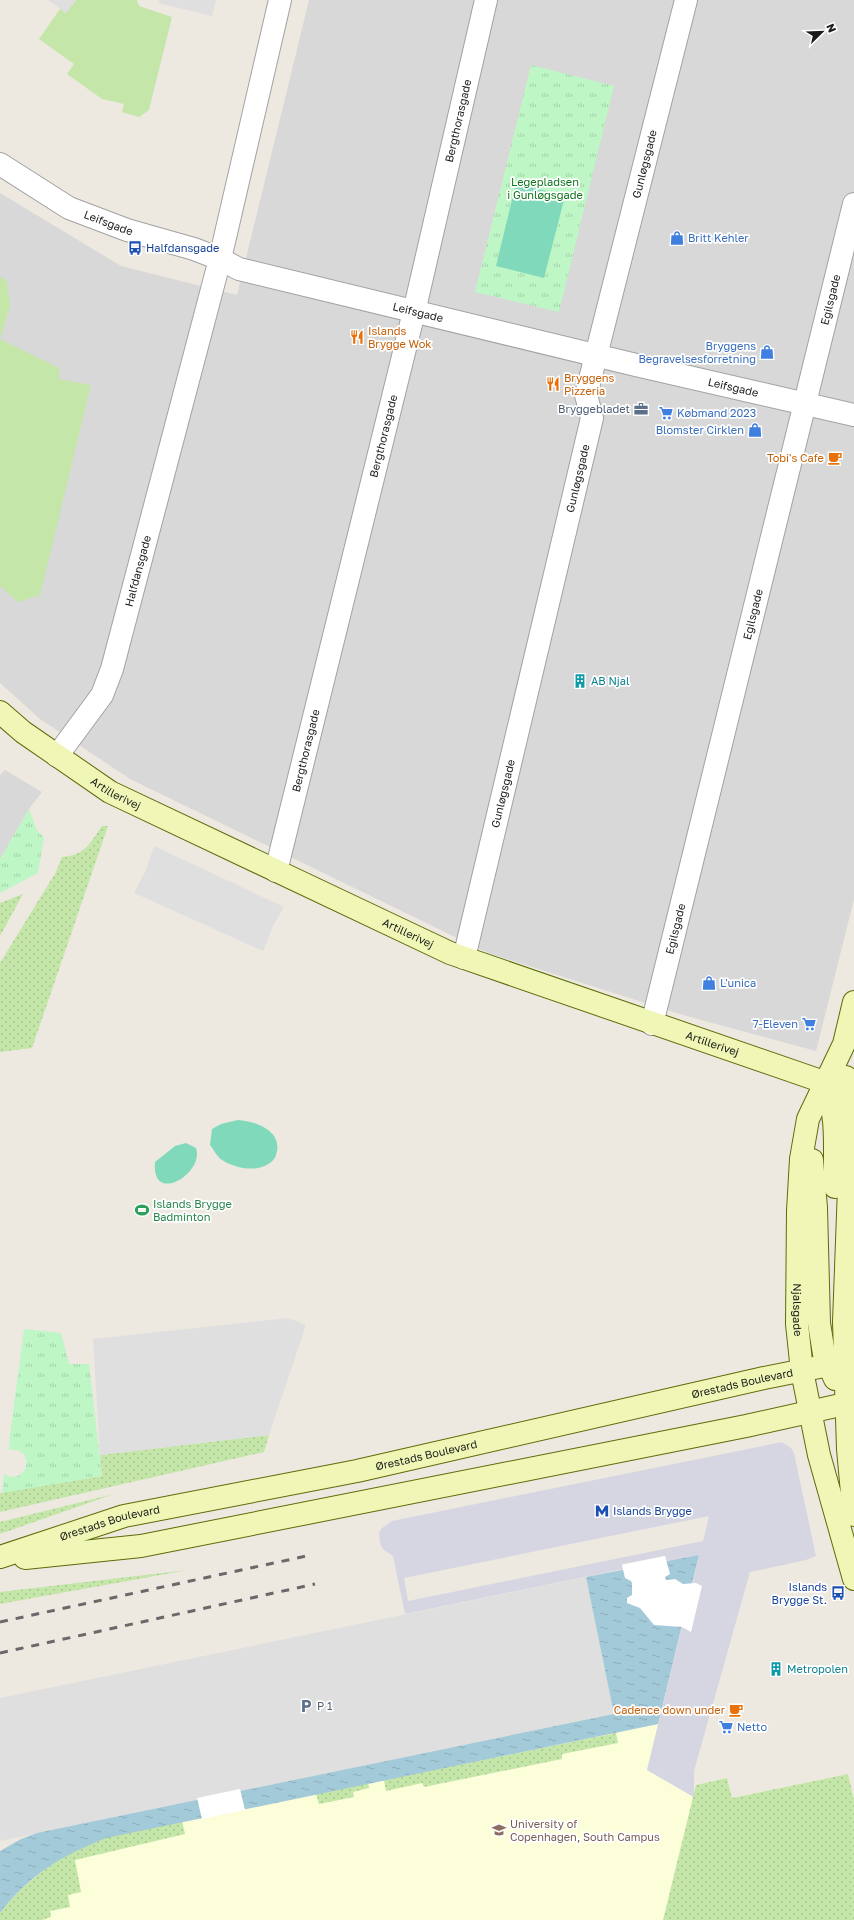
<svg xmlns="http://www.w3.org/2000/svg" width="854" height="1920" font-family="'Golos Text',sans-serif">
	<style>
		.residential { fill: #d9d8d8 }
		.education { fill: #fcfdd9 }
		.grass { fill: url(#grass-dots) }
		.park { fill: url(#park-tufts) }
		.garden { fill: #c4e6a8 }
		.pitch { fill: #81d9bb }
		.parking { fill: #dfdfdf }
		.plaza { fill: #d6d6e2; fill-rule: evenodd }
		.water { fill: url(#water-ripples) }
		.pier { fill: #fff }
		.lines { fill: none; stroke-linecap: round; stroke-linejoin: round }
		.street-casing { stroke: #a2a2a2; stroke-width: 24 }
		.secondary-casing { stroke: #5d6c09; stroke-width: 24 }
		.street { stroke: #fff; stroke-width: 22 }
		.secondary { stroke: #f0f6b5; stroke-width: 22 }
		.rail { stroke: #696969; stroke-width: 3; stroke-dasharray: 8 8; stroke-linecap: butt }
		.labels { text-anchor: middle; stroke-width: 3.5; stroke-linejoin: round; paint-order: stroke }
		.street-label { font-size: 11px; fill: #1b1b1b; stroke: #fff }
		.park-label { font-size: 11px; fill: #0f741c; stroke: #fff }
		.shop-label { font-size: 11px; fill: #366cbe; stroke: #fff; text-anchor: start }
		.transit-label { font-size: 11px; fill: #164399; stroke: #fff; text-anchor: start }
		.food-label { font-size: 11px; fill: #c56008; stroke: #fff; text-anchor: start }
		.service-label { font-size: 11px; fill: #4e5e75; stroke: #fff; text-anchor: end }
		.culture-label { font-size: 11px; fill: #0d838f; stroke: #fff; text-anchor: start }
		.leisure-label { font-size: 11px; fill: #27864d; stroke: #fff; text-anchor: start }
		.education-label { font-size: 11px; fill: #785e54; stroke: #fff; text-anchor: start }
	</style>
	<defs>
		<pattern id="grass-dots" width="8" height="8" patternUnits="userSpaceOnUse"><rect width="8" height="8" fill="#c4e6a8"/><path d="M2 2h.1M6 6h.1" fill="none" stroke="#a8c590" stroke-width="1.8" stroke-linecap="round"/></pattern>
		<pattern id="park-tufts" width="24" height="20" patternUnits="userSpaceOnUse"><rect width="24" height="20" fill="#bef6c5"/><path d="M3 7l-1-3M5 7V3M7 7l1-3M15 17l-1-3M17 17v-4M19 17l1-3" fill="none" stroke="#a3d2a9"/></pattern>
		<pattern id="water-ripples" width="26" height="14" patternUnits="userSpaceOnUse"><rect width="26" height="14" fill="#a3cad9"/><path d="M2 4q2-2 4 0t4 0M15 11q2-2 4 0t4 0" fill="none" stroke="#8cadba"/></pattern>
	</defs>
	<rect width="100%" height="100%" fill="#ede9e1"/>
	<path class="residential" d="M309,0H854V899L816,1051L683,1015L488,953L130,779L40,719L0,683V193L121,266L237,295Z
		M5,770L42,792L29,809L0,859V775Z"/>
	<path class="education" d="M658,1724L647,1770L693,1797L696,1785L727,1778L732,1798L848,1774L854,1800V1920H0V1913L10,1900L106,1838Z"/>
	<path class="grass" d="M102,826H108L32,1048L0,1052V963L56,872L62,857C86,855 89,844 102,826Z
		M23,894L0,936V903Z
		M269,1435L264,1452L0,1512V1493L102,1476L100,1455Z
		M114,1494L0,1534V1522Z
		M188,1570L0,1604V1592Z
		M616,1733L618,1743L562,1754V1759L424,1787L422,1783L386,1791L384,1780Z
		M848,1774L854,1800V1920H663L696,1785L727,1778L732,1798Z
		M368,1783L369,1788L353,1792L354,1797L319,1804L316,1794Z
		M182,1821L185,1834L75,1860L81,1892L68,1895L70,1907L50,1911L51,1917L42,1920H0V1913C28,1877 62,1854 105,1838C128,1830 158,1827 182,1821Z"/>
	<path class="park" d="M531,65L614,86L559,312L475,292Z
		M29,809L37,830L44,838L38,873L0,893V859Z
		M24,1329L61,1333L69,1364H89L102,1476L2,1493L4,1474C28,1488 37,1446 9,1450L10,1435Z"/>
	<path class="garden" d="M76,0H137L139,6L172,17L149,110L139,117L122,112L124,104L102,99L67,74L74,64L39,39L60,9L66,13Z
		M0,277L7,281L10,306L0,339L59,368V379L91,385L40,595L18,602L0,586Z"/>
	<path class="pitch" d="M516,183L565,196L544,278L496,266Z
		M238,1120C254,1121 281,1130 277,1151C276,1154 276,1157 274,1159C262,1174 236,1169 222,1160C217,1157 214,1150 210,1145L212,1129L221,1124Z
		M186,1143L196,1148C205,1173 151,1206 155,1162L175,1146Z"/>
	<path class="parking" d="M48,0H76L66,13Z
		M159,0H216L212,16L158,3Z
		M154,846L284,907L273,926L263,951L134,893L146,870Z
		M288,1318L306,1325L269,1435L100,1455L93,1339Z
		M586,1577L615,1714L0,1841V1698Z"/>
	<path class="plaza" d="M782,1442L791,1448L794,1453L816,1556L806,1560L750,1572L694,1771V1797L647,1770L682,1627L696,1583H693L699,1555L667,1562L665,1556L622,1564L623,1569L405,1614L393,1556L384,1550L380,1544L379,1533L382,1528L392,1521ZM709,1516L703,1541L408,1601L404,1578Z"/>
	<path class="water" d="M699,1555L658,1724L106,1838C60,1857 31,1873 0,1913V1851L21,1839L37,1833L614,1714L586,1577Z"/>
	<path class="pier" d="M665,1556L670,1574L665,1577L666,1580L675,1579L683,1584L696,1583L702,1586L691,1632L682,1627L654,1625L640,1608L627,1603V1598L632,1595V1583L631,1581L625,1578L622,1565Z
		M240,1789L245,1810L202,1819L197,1798Z"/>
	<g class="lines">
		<defs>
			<g id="street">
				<path id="s1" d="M0,164L69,208L127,230L194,249L220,259L239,269L636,365L854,415"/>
				<path id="s2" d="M57,756L102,695L112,669L220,259L280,0"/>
				<path id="s3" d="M276,871L414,312L486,0"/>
				<path id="s4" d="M464,958L592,418L586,395L686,0"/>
				<path id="s5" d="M652,1024L854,204"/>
			</g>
			<g id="secondary">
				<path id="s6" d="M0,712L23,732L110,792L450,953L847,1090"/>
				<path id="s7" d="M854,1002L844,1044L808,1119L801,1159L798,1211L797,1324L802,1371L819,1455L854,1579"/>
				<path d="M846,1077L851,1134L844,1322L848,1449L854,1515"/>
				<path d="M825,1084C839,1115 834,1154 835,1187"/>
				<path d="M812,1160L816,1208L819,1323L824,1354L835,1379"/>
				<path id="s8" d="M0,1557L124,1516L357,1471L764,1378L854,1360"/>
				<path d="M25,1558L141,1546L746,1426L854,1402"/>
			</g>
		</defs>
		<use href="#street" class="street-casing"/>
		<use href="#secondary" class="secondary-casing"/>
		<use href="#street" class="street"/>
		<use href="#secondary" class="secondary"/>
		<path class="rail" d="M0,1622L311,1555
			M0,1653L315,1584"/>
	</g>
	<defs>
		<symbol id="shop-bare" viewBox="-9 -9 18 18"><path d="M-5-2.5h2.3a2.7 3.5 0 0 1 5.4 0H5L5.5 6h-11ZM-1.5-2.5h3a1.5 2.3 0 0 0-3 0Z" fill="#3f7fe0" stroke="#fff" stroke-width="2.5" paint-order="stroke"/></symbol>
		<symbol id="bus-bare" viewBox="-9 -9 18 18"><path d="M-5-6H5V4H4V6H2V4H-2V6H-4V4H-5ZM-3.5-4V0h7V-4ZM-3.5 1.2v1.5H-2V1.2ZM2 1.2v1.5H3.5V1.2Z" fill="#1a4fb4" stroke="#fff" stroke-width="2.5" paint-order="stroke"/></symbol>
		<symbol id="restaurant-bare" viewBox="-9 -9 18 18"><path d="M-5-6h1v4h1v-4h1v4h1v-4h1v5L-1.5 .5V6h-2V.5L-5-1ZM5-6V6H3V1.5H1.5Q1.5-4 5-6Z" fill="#e8710a" stroke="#fff" stroke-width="2.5" paint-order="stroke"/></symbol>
		<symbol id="office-bare" viewBox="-9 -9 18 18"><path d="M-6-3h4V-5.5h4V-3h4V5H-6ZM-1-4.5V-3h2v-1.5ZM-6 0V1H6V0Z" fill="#5c6f8a" stroke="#fff" stroke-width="2.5" paint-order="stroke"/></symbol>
		<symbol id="supermarket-bare" viewBox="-9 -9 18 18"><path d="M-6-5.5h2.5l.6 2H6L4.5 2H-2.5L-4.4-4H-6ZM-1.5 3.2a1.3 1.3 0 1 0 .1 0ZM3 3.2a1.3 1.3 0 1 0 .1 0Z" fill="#3f7fe0" stroke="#fff" stroke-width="2.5" paint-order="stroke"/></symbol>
		<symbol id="cafe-bare" viewBox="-9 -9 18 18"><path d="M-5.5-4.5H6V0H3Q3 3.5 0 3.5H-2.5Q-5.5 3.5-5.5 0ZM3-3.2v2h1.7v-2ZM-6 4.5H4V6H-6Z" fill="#e8710a" stroke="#fff" stroke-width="2.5" paint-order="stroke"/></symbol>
		<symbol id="building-bare" viewBox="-9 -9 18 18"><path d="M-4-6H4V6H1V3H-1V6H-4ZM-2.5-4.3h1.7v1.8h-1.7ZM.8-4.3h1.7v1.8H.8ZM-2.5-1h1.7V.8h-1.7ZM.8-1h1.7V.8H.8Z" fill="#0f9aa8" stroke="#fff" stroke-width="2.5" paint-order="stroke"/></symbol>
		<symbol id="stadium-bare" viewBox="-9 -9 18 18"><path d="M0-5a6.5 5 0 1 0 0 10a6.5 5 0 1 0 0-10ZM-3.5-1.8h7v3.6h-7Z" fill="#2e9e5b" stroke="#fff" stroke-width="2.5" paint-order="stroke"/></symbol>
		<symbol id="metro-bare" viewBox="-9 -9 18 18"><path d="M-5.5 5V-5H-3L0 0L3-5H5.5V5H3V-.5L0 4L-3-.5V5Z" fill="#1a4fb4" stroke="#fff" stroke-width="2.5" paint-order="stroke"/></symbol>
		<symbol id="parking-bare" viewBox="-9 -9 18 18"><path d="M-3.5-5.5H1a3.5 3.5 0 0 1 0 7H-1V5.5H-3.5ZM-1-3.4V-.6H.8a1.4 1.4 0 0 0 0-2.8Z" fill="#5c6f8a" stroke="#fff" stroke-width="2.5" paint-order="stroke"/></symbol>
		<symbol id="university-bare" viewBox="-9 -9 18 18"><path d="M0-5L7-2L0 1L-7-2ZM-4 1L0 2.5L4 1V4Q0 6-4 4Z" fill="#8d6e63" stroke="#fff" stroke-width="2.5" paint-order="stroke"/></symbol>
	</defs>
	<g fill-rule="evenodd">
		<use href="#shop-bare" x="667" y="228" width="20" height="20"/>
		<use href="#bus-bare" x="125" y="238" width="20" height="20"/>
		<use href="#restaurant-bare" x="347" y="327" width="20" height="20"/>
		<use href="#shop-bare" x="757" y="342" width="20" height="20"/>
		<use href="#restaurant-bare" x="543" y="374" width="20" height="20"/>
		<use href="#office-bare" x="631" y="399" width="20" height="20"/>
		<use href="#supermarket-bare" x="656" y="403" width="20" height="20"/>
		<use href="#shop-bare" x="745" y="420" width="20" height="20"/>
		<use href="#cafe-bare" x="825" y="448" width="20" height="20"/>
		<use href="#building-bare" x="570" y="671" width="20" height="20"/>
		<use href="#shop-bare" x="699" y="973" width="20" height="20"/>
		<use href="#supermarket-bare" x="799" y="1014" width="20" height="20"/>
		<use href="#stadium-bare" x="132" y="1200" width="20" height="20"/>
		<use href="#metro-bare" x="592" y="1501" width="20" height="20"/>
		<use href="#bus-bare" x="828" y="1583" width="20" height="20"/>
		<use href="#building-bare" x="766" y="1659" width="20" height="20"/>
		<use href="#parking-bare" x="296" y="1696" width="20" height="20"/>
		<use href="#cafe-bare" x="726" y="1700" width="20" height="20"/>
		<use href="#supermarket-bare" x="716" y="1717" width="20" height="20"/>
		<use href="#university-bare" x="489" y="1820" width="20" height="20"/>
	</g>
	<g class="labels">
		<g class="street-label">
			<text dy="4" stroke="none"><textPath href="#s3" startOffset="772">Bergthorasgade</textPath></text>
			<text dy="4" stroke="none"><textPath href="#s4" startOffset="817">Gunløgsgade</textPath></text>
			<text dy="4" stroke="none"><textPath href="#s1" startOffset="124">Leifsgade</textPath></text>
			<text dy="4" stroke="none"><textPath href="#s5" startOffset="746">Egilsgade</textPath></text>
			<text dy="4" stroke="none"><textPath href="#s1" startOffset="447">Leifsgade</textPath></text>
			<text dy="4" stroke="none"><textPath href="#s1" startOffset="771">Leifsgade</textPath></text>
			<text dy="4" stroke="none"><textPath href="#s3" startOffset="448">Bergthorasgade</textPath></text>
			<text dy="4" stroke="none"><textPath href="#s4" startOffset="493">Gunløgsgade</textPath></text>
			<text dy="4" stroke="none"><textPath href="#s2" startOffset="205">Halfdansgade</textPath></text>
			<text dy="4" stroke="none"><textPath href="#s5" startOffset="422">Egilsgade</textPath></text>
			<text dy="4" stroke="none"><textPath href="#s3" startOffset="124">Bergthorasgade</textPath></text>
			<text dy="4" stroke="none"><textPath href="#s6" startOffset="142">Artillerivej</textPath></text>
			<text dy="4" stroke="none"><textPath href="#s4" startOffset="169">Gunløgsgade</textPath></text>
			<text dy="4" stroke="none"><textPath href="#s5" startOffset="98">Egilsgade</textPath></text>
			<text dy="4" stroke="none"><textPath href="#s6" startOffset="466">Artillerivej</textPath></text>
			<text dy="4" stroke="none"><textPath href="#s6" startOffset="790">Artillerivej</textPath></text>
			<text dy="4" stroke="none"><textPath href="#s7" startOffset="318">Njalsgade</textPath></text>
			<text dy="4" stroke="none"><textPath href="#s8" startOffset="763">Ørestads Boulevard</textPath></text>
			<text dy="4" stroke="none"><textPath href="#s8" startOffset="439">Ørestads Boulevard</textPath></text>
			<text dy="4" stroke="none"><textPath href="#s8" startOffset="115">Ørestads Boulevard</textPath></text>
		</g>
		<g class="park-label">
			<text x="545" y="186">Legepladsen<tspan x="545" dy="13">i Gunløgsgade</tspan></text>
		</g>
		<g class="shop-label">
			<text x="688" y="242">Britt Kehler</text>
			<text x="756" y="350" text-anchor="end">Bryggens<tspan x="756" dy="13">Begravelsesforretning</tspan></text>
			<text x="677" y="417">Købmand 2023</text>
			<text x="744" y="434" text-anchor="end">Blomster Cirklen</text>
			<text x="720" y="987">L'unica</text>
			<text x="798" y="1028" text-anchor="end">7-Eleven</text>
			<text x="737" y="1731">Netto</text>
		</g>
		<g class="transit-label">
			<text x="146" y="252">Halfdansgade</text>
			<text x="613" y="1515">Islands Brygge</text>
			<text x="827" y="1591" text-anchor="end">Islands<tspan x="827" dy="13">Brygge St.</tspan></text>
		</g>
		<g class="food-label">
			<text x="368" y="335">Islands<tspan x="368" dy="13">Brygge Wok</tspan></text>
			<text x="564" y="382">Bryggens<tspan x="564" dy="13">Pizzeria</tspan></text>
			<text x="824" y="462" text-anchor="end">Tobi's Cafe</text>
			<text x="725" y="1714" text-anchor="end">Cadence down under</text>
		</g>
		<g class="service-label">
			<text x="630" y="413">Bryggebladet</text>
			<text x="317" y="1710" text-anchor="start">P 1</text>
		</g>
		<g class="culture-label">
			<text x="591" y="685">AB Njal</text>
			<text x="787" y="1673">Metropolen</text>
		</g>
		<g class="leisure-label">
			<text x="153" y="1208">Islands Brygge<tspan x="153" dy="13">Badminton</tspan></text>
		</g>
		<g class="education-label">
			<text x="510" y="1828">University of<tspan x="510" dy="13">Copenhagen, South Campus</tspan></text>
		</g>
	</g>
	<g transform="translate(822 32) rotate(67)" stroke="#ffffff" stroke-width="3" paint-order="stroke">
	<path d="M0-3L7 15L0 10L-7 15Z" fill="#1b1b1b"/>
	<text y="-6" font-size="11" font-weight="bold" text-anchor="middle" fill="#1b1b1b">N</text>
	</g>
</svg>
